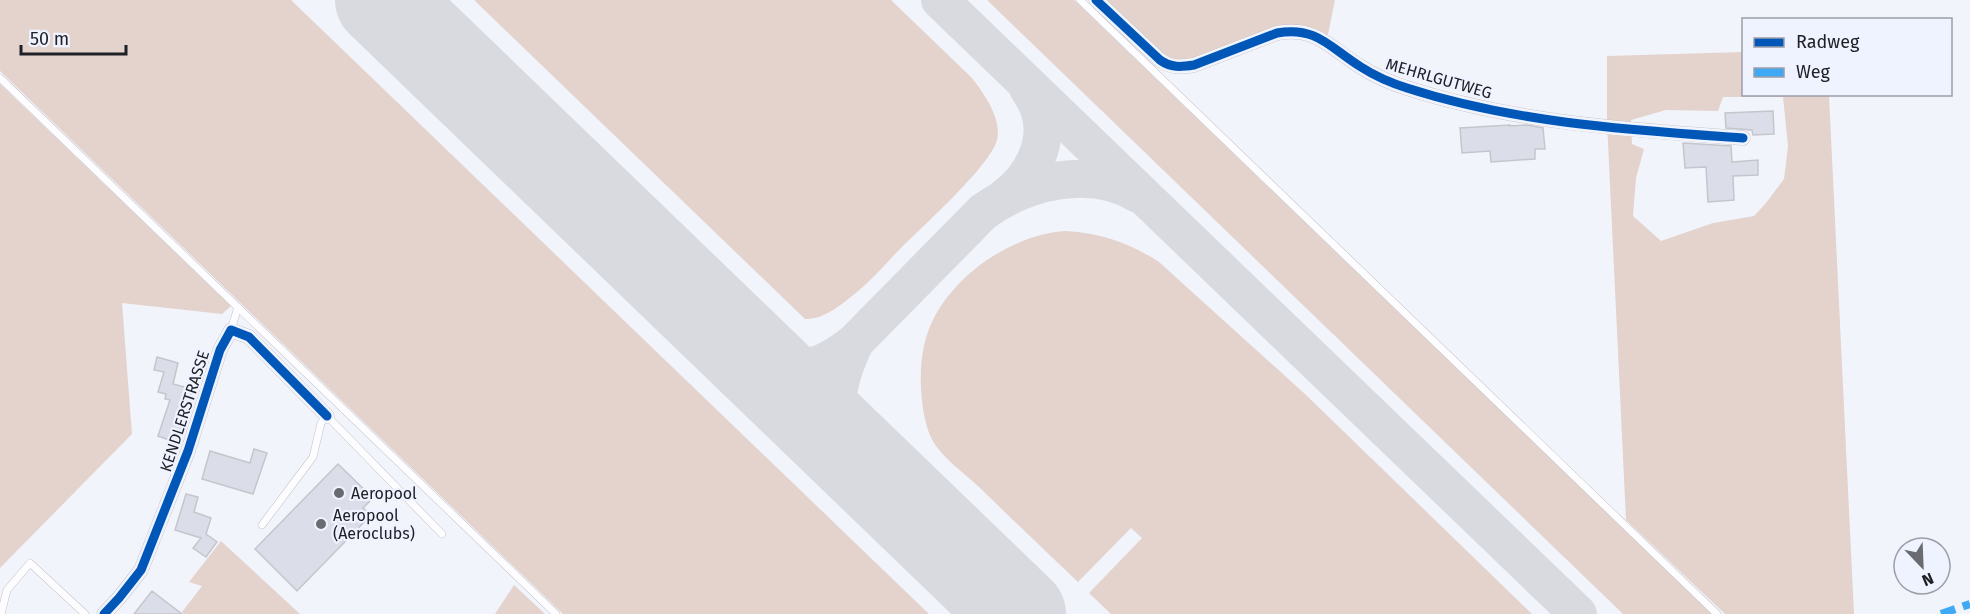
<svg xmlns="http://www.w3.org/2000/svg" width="1970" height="614" font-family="'Fira Sans',sans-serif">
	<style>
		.green { fill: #e3d3cc; fill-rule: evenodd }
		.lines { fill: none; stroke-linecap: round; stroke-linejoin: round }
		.taxiway { stroke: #d8dadf; stroke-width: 38 }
		.runway { stroke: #d8dadf; stroke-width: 94 }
		.building { fill: #dbdde8; stroke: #c5c6cc; stroke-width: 1.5 }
		.service-casing { stroke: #c3c4c9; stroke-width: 8 }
		.minor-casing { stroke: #c3c4c9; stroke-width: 15 }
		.service { stroke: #fdfdff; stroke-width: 7 }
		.minor { stroke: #fdfdff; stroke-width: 14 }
		.quiet { stroke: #3fa9f5; stroke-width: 8; stroke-dasharray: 15 8; stroke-linecap: butt }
		.cycleway-casing { stroke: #eff2ff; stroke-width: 13 }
		.cycleway { stroke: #0057b8; stroke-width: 9 }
		.poi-dot { fill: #6a6b71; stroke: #eff2ff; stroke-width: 2 }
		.labels { text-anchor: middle; stroke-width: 4.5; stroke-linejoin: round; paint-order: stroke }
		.street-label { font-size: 16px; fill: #202126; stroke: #eff2ff }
		.poi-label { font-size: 16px; fill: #202126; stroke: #eff2ff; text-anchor: start }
	</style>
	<rect width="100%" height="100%" fill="#f2f4fc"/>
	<path class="green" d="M0,0H291L929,614H563L0,71Z
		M474,0H891L972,78C985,95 1002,119 997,140C990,166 924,225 902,247C887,262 873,279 857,292C842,304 824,320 805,319Z
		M987,0H1074L1712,614H1623Z
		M1102,0H1335L1327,39L1313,30L1203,59L1167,62Z
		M1743,52L1744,94L1829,95L1854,614H1725L1626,520L1607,122V56ZM1723,97H1783L1788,146L1784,179L1766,203L1754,216L1713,223L1661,241L1633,216L1636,178L1644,149L1632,144L1631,120L1666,110L1718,111Z
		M0,84L231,306L222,314L122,303L132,434L0,568Z
		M1066,231C1101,233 1130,243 1159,262L1305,394L1532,614H1111L1089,593L1142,538L1131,528L1078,582C1045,551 1012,519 979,487C965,474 947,461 936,446C925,431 922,406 921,389C920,366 922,343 932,322C955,273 1014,234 1066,231Z
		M221,541L300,614H184L182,612L202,586L189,582Z
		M514,585L545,614H495Z"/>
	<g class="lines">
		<path class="taxiway" d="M940,0L1578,614
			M1004,198C1031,179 1051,142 1039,109C1037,102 1032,95 1028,88
			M855,342C841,372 830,404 843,436C847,445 854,452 859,460
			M758,362C802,372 819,371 855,342L983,212C1026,181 1090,165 1138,194"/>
		<path class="runway" d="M382,0L1019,614"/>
	</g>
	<path class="building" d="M1773,111L1774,134L1753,135L1752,130L1726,128L1725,113Z
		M1510,125V126L1527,125L1543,128L1545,149H1535V159L1491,162L1490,151L1462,153L1460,128Z
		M1683,143L1731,146L1732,162L1758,160V175L1733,176L1734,200L1708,202L1706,167L1685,168Z
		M157,357L178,363L173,384L193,389L177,443L158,436L170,400L165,399L166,394L158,392L164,372L154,370Z
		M254,449L267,453L253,494L202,479L210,451L250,463Z
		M338,464L373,498L363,508L371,515L297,591L255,549Z
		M186,494L198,497L194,512L211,518L206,534L217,542L206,557L193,548L201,538L175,530Z
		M152,591L182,614H134Z"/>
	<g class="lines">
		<defs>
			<path id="service" d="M1080,0L1717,614
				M0,78L556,614
				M231,330L238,307
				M262,525L313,457L321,423L327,416L442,534
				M1,614L7,590L30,563L85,614"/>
			<path id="minor" d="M1096,0L1160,60C1171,68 1181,67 1194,65L1277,33C1317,26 1330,48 1361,67C1375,76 1391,83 1407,88C1515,123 1631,130 1743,138
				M104,614L119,598L141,570L188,451L220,350L231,330L249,337L327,416"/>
		</defs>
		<use href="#service" class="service-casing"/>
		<use href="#minor" class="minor-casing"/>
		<use href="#service" class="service"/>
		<use href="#minor" class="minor"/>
		<path class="quiet" d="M1941,614L1970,604"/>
		<defs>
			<path id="cycleway" d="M1096,0L1160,60C1171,68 1181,67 1194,65L1277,33C1317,26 1330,48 1361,67C1375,76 1391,83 1407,88C1515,123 1631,130 1743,138
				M104,614L119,598L141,570L188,451L220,350L231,330L249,337L327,416"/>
		</defs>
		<use href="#cycleway" class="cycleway-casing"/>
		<use href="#cycleway" class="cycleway"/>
	</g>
	<g class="poi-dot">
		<circle cx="339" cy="493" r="6"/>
		<circle cx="321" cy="524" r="6"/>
	</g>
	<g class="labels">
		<g class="street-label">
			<text transform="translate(1439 78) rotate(16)" y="6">MEHRLGUTWEG</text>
			<text transform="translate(184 411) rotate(-72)" y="6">KENDLERSTRASSE</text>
		</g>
		<g class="poi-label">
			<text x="351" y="499">Aeropool</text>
			<text x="333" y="521">Aeropool<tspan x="333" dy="18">(Aeroclubs)</tspan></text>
		</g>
	</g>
	<rect x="1742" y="18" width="210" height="78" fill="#eff2ff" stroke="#9c9ea8" stroke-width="1.5"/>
	<rect x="1754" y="38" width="30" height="9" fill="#0057b8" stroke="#9c9ea8" stroke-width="1.5"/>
	<text x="1796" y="48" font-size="18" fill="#202126">Radweg</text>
	<rect x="1754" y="68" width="30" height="9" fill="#3fa9f5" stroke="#9c9ea8" stroke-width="1.5"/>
	<text x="1796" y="78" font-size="18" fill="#202126">Weg</text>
	<g transform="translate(1922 566) rotate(157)"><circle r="28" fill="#eff2ff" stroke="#9c9ea8" stroke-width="1.5"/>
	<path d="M0-4.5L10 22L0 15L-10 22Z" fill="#6a6b71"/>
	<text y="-9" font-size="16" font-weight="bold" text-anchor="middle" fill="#202126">N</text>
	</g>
	<path d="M21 45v9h105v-9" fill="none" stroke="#202126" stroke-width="3"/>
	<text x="30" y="45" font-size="18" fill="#202126" stroke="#eff2ff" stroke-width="4.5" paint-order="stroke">50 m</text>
</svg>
